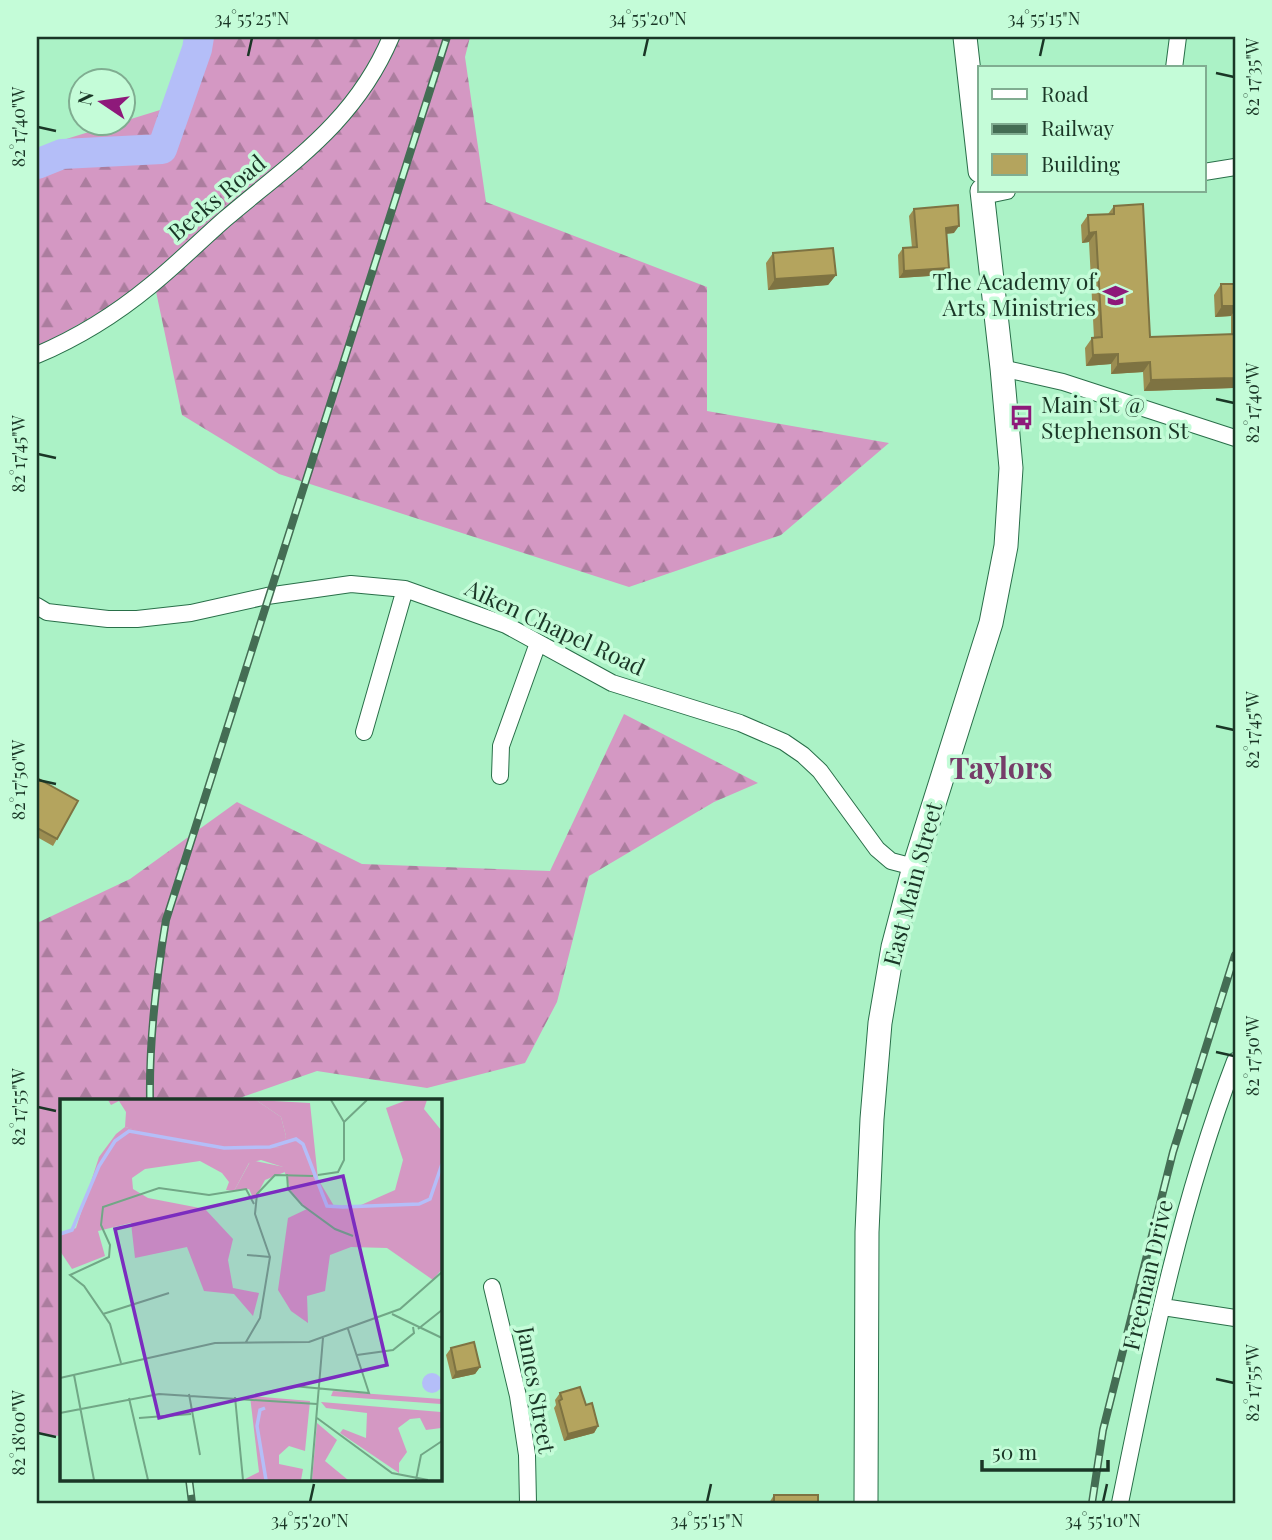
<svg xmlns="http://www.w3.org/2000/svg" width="1272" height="1540" font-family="'Playfair Display',serif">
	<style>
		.forest { fill: url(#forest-firs) }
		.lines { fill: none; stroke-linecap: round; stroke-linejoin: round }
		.river { stroke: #b4bef8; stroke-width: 30 }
		.street-casing { stroke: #296f49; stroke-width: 18 }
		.secondary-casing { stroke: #296f49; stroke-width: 25 }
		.street { stroke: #fff; stroke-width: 16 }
		.secondary { stroke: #fff; stroke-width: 23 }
		.rail-casing { stroke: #446d54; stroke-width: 8 }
		.rail { stroke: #c4fcd8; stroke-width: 5; stroke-dasharray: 16; stroke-linecap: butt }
		.wall { fill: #9b8d51 }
		.shaded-wall { fill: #7e7342 }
		.building { fill: #b4a45e; stroke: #7e7342; stroke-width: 2 }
		.ticks { fill: none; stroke: #1a3626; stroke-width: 2.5 }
		.labels { text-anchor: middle; stroke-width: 7; stroke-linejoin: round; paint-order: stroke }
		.street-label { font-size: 23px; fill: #1a3626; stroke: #c4fcd8 }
		.poi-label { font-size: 23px; fill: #1a3626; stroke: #c4fcd8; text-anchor: end }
		.district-label { font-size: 30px; font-weight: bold; fill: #763d69; stroke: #c4fcd8 }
		.inset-river { fill: none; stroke: #b4bef8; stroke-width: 3.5 }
		.inset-road { fill: none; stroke: #71a786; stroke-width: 2 }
		.view { fill: #7b2cbf; fill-opacity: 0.15; stroke: #7b2cbf; stroke-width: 3.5 }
		.inset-edge { fill: none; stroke: #1a3626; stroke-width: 3.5 }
		.neatline { fill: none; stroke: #1a3626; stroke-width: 2.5 }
		.ticks-label { font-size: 18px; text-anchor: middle; fill: #1a3626 }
	</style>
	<defs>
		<pattern id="forest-firs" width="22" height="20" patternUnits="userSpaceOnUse" patternTransform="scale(1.75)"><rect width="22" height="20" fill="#d498c3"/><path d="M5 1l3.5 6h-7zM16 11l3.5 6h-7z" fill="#ab7d9e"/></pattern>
	</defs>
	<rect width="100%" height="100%" fill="#abf2c6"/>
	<path class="forest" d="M187,37H470L465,57L486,202L707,287V411L889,443L781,535L629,587L279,474L182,415L154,282L37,348V148L173,106Z
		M624,714L758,783L714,802L589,876L557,1002L525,1063L427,1088L317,1071L231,1101H61V1436L37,1434V923L130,879L237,802L362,864L550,871Z"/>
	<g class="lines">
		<path class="river" d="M37,164L62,154L162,149L197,49L199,37"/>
		<defs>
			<path id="street" d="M1174,68L1178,37
				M1204,172L1235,167
				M983,196L1007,191
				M37,355C77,338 116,314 150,286C176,265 200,241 225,219C292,162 355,122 391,37
				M1002,368L1063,382L1235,438
				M37,606L47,612L108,619H137L191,613L267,596L351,584L405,589L506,625L612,683L740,723L784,742L803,755L820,771L877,849L891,861L914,867
				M364,732L405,589
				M500,776L501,746L538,643
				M492,1287L518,1396L527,1455L528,1503
				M1163,1307L1235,1318
				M1120,1503C1150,1354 1180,1204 1235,1061"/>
			<path id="secondary" d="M965,37L980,171
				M866,1503L867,1232L872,1119L880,1023L893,947L914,867L991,623L1006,546L1011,468L1002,368L982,191"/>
		</defs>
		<use href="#street" class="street-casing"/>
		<use href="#secondary" class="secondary-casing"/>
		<use href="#street" class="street"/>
		<use href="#secondary" class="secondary"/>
		<defs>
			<path id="rail" d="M150,1101C149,1040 156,980 166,920L447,37
				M189,1479L192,1503
				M1092,1503L1103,1430L1173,1152L1235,955"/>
		</defs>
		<use href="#rail" class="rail-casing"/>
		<use href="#rail" class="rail"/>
	</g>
	<path class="wall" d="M1114,206L1150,337L1231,334V316L1215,317L1214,295L1221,284H1235V384L1233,388L1144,391L1143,372L1111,374V364L1086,366L1085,348L1092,338H1094L1089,242L1082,243L1081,225L1088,215L1108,214Z
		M914,209L954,233L946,234L949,268L944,275L899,278L898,255L903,248H912L909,216Z
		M773,253L836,275L828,285L768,290L766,263Z
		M37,778L57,839L53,846L37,837Z
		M451,1348L480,1367L475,1374L452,1379L446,1355Z
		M560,1393L586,1405L598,1426L594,1433L564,1441L554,1408L556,1405L555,1400Z
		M774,1495L818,1503H769Z"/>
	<path class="shaded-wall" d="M959,226L954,233L941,234L946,228Z
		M1096,232L1089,242L1082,243L1089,233Z
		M949,268L944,275L899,278L904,271Z
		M836,275L828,285L768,290L775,279Z
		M1222,306H1235V310L1231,316L1215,317Z
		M1118,354L1111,364L1086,366L1093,355Z
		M1150,362L1143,372L1111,374L1118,364Z
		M1235,378V384L1233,388L1144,391L1151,380Z
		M480,1367L475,1374L452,1379L456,1372Z
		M598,1426L594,1433L564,1441L568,1434Z"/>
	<path class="building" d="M1143,204L1150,337L1235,334V378L1151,380L1150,362L1118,364V354L1093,355L1092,338L1102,337L1096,232L1089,233L1088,215L1114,214V206Z
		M958,205L959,226L946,228L949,268L904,271L903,248L917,247L914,209Z
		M833,248L836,275L775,279L773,253Z
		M1221,284H1235V306H1222Z
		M37,778L78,801L57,839L37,828Z
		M474,1342L480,1367L456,1372L451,1348Z
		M580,1387L586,1405L592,1403L598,1426L568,1434L559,1401L562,1399L560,1393Z
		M774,1495H818V1503H774Z"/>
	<path class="ticks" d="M248,56L252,38M644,56L648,38M1040,56L1044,38M1216,73L1234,77M38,127L56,131M1216,399L1234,403M38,454L56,458M1216,726L1234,730M38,780L56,784M1216,1052L1234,1056M38,1107L56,1111M1216,1379L1234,1383M38,1433L56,1437M310,1502L314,1484M707,1502L711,1484M1103,1502L1107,1484"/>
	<defs>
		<symbol id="university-bare" viewBox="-9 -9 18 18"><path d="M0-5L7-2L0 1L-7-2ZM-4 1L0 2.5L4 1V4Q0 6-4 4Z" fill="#8e197a" stroke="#c4fcd8" stroke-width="2.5" paint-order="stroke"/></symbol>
		<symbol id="bus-bare" viewBox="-9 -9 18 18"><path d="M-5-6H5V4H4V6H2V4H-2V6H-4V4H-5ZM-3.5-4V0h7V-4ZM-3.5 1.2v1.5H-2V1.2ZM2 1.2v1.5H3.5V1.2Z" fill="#8e197a" stroke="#c4fcd8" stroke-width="2.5" paint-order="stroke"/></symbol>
	</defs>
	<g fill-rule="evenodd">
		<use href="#university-bare" x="1098" y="278" width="35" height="35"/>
		<use href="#bus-bare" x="1004" y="400" width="35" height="35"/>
	</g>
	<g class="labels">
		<g class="street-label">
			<text transform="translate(217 198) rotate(-40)" y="8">Beeks Road</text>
			<text transform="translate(555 628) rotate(25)" y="8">Aiken Chapel Road</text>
			<text transform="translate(913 884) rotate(-75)" y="8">East Main Street</text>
			<text transform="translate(1148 1275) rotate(-77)" y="8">Freeman Drive</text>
			<text transform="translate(536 1390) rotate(80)" y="8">James Street</text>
		</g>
		<g class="poi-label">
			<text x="1096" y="290">The Academy of<tspan x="1096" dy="26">Arts Ministries</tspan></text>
			<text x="1041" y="413" text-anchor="start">Main St @<tspan x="1041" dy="26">Stephenson St</tspan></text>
		</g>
		<g class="district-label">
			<text x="1001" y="779">Taylors</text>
		</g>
	</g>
	<g transform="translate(60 1099)">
		<rect width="382" height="382" fill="#abf2c6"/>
		<path d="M48,1H196L221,18L226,37L223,48L163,50L116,42L65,28L66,13L59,2L51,6Z" fill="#d498c3"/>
		<path d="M196,1L250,4L258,80L274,107L301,106L335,91L343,61L326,9L347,1H367L364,10L381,31L382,170L373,181L327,149L291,148L270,156L265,192L247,197L248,224L231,212L218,191L228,119L247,110L231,92L223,68L201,61L189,64L174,92L166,91L169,83L162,74L140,62L85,70L72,79L73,90L88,99L145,110L173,140L168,161L173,189L199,194L193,217L174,195L144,192L127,148L75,159L71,124L38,132L45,157L12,170L0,152V137L16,129L39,58L56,35L65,28L163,50L222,48L226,37L221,18ZM273,292L381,300V305L271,297ZM190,297L250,302L245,352L229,347L219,356V365L243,370L241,381H183L199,373ZM261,303L381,313V329L366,331L360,319L350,320L338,329L347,353L339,364V374L280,334L283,330L306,339L307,314L266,309ZM257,324L277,341L265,362L288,381H252Z" fill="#d498c3"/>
		<path d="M191,61L224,68L225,73L205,81L194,101L189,90L174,92Z" fill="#d498c3"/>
		<path d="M362 284a10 10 0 1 1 20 0a10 10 0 1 1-20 0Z" fill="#b4bef8"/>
		<path class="inset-river" d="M0,135L12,131L39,67L55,42L69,32L164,49L210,48L236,40L243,45L267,107L283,108L359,105L370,100L382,65M205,309L200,311L197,327L206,381"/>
		<path class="inset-road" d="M284,23L307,1M227,75L228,90L242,106L275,130L293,137M258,76L278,73L284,61V23L271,1M187,156L210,158M43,215L109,194M332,215L382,239M358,230L382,211M186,243L200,219L210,158L195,115L197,95L215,76L253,77M297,256L333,251L354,234L353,228M61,264L50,225L24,187L10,176L49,158L50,146L41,126L43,108L99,89L149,96L186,90L194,105M14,276L34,381M0,279L155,244L249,243L340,210L382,173M233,287L309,294L288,230M129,295L140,356M175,298L183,381M69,299L88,381M0,314L99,295L257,305M79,319L131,315M257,319L332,374L368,381M251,381L263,239M356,381L361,356L382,342"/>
		<path class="view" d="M283,77L327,266L99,319L55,130Z"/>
		<rect width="382" height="382" class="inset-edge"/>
	</g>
	<rect width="1272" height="1540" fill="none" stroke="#c4fcd8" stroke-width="77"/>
	<rect x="978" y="66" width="228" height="126" fill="#c4fcd8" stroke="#80ad91" stroke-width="2"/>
	<rect x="992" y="89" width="35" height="10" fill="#ffffff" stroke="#80ad91" stroke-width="2"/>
	<text x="1041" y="102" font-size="21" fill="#1a3626">Road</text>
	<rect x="992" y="124" width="35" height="10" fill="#446d54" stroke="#80ad91" stroke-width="2"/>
	<text x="1041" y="136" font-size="21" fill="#1a3626">Railway</text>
	<rect x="992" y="154" width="35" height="21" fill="#b4a45e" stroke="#80ad91" stroke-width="2"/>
	<text x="1041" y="172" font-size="21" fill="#1a3626">Building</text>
	<g transform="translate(102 102) rotate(283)"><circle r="33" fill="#c4fcd8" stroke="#80ad91" stroke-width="2"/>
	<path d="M0-5L12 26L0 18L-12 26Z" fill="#8e197a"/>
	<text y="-10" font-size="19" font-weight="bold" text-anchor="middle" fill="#1a3626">N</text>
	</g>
	<path d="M982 1460v10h126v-10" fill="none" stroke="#1a3626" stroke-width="3.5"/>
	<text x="992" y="1460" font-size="21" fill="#1a3626" stroke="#c4fcd8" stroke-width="5" paint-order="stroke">50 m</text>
	<rect x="38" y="38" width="1196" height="1464" class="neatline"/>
	<g class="ticks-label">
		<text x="252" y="25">34°55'25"N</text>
		<text x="648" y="25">34°55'20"N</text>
		<text x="1044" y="25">34°55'15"N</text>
		<text transform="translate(1253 77) rotate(-90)" y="6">82°17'35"W</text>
		<text transform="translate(19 127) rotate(-90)" y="6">82°17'40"W</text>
		<text transform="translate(1253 403) rotate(-90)" y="6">82°17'40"W</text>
		<text transform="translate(19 454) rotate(-90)" y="6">82°17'45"W</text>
		<text transform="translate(1253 730) rotate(-90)" y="6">82°17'45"W</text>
		<text transform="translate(19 780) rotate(-90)" y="6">82°17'50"W</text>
		<text transform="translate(1253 1056) rotate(-90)" y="6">82°17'50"W</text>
		<text transform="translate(19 1107) rotate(-90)" y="6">82°17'55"W</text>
		<text transform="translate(1253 1383) rotate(-90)" y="6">82°17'55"W</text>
		<text transform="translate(19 1433) rotate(-90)" y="6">82°18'00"W</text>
		<text x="310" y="1527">34°55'20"N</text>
		<text x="707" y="1527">34°55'15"N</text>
		<text x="1103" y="1527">34°55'10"N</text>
	</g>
</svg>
